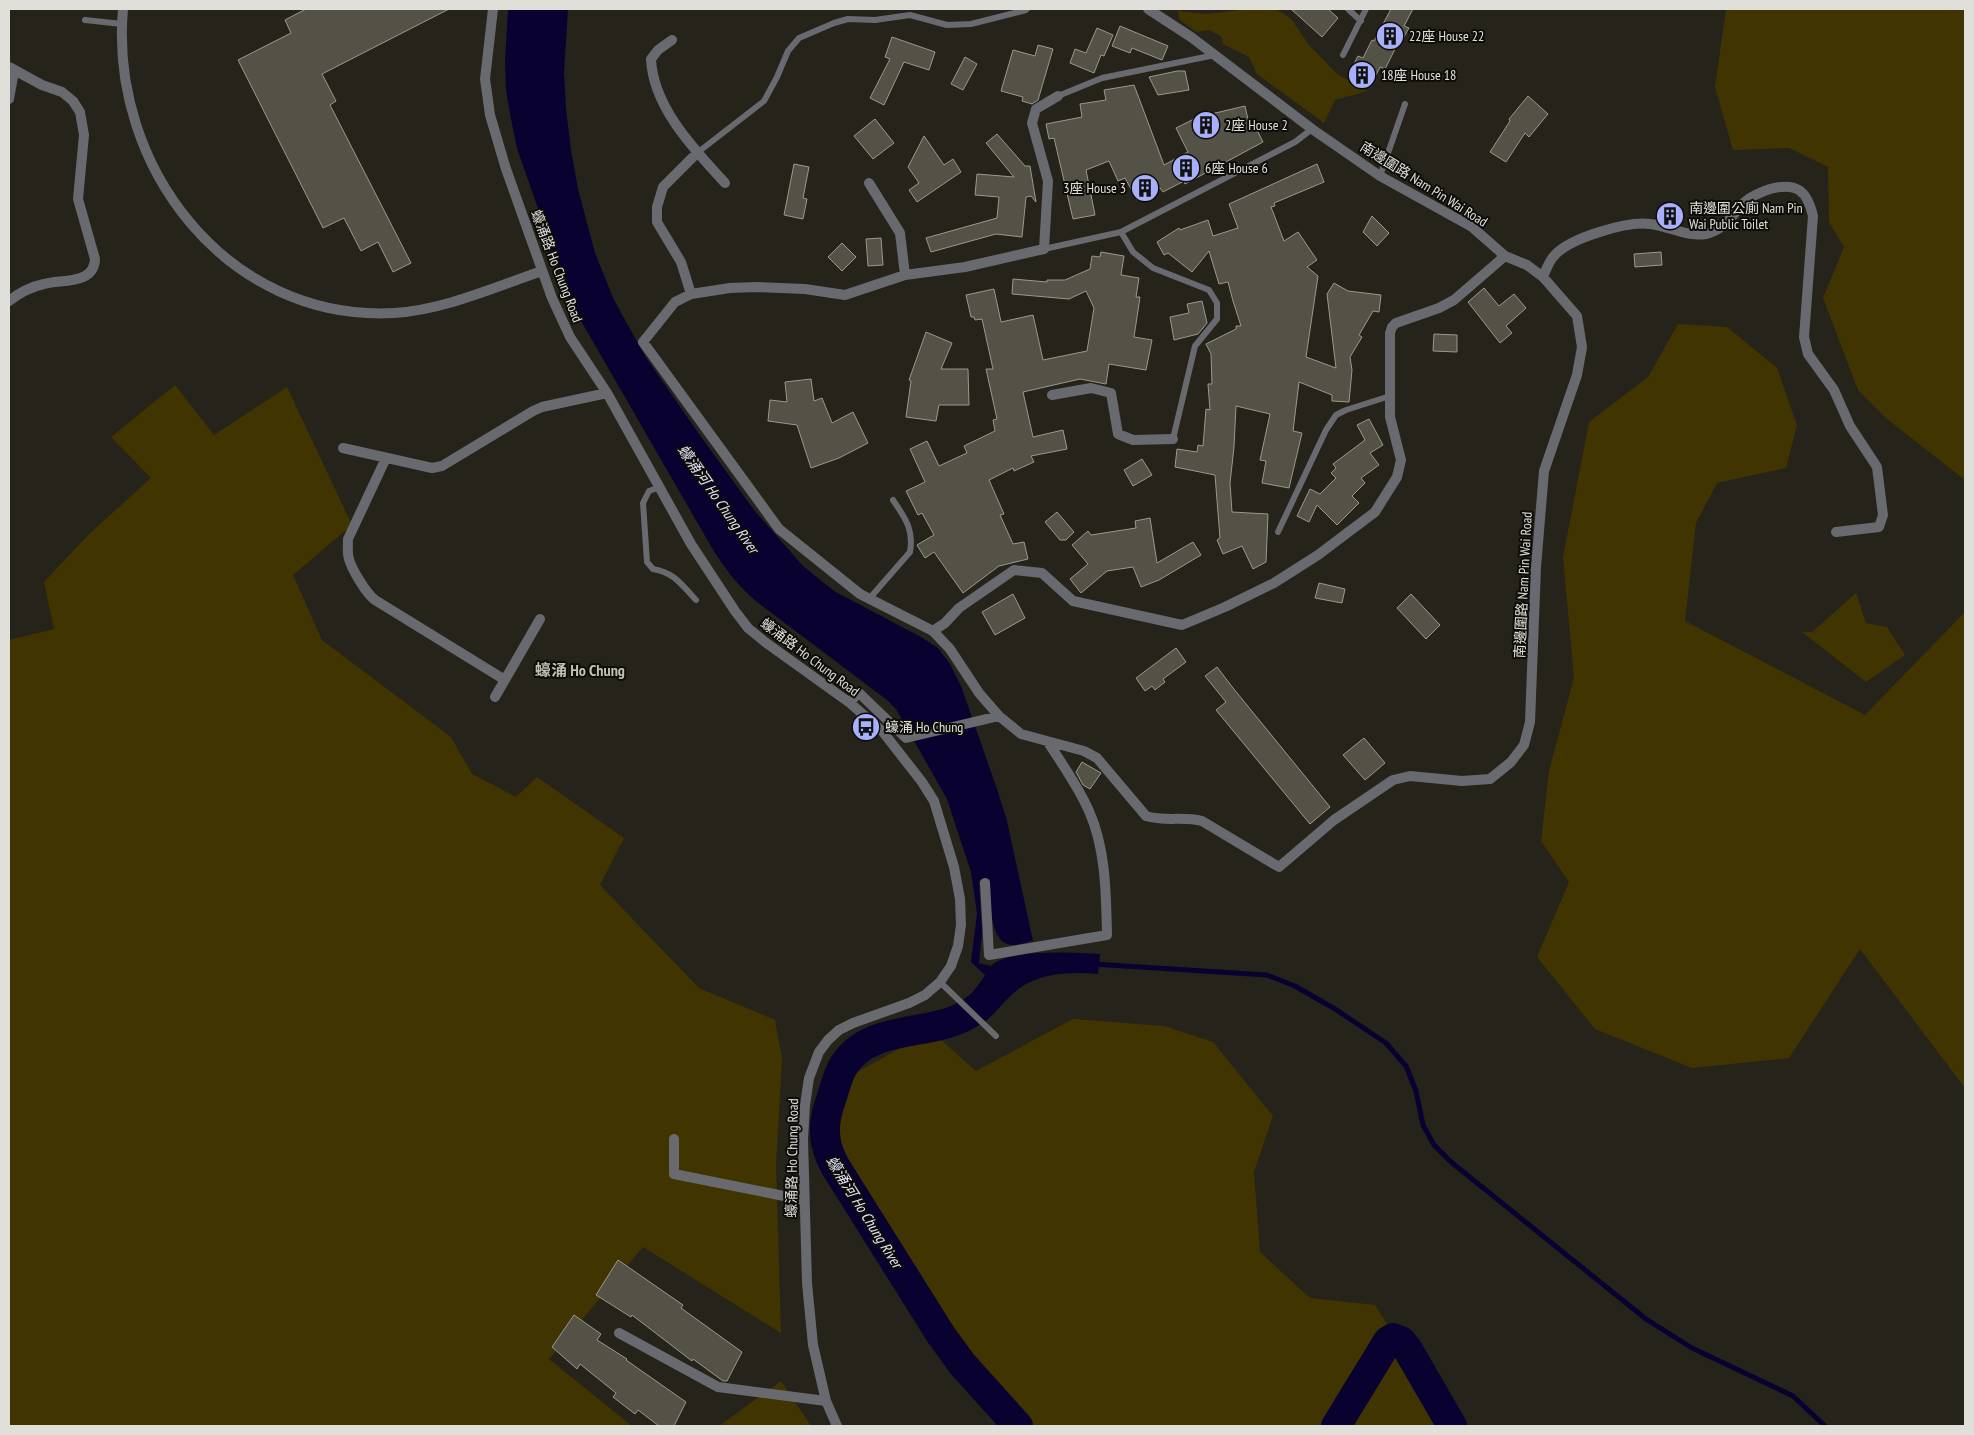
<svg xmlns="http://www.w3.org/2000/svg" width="1974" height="1435" font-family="'PT Sans Narrow','Noto Sans TC',sans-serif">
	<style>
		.green { fill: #403500 }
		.water { fill: #090231 }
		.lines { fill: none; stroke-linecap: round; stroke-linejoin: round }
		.stream { stroke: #090231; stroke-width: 5 }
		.river { stroke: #090231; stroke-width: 30 }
		.building { fill: #545247; stroke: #9b998d }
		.lane { stroke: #696a6f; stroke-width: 6 }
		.street { stroke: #696a6f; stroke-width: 10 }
		.labels { text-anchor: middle; stroke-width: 4; stroke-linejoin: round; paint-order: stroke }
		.poi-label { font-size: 14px; fill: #e1dfd9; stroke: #0d0c08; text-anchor: start }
		.street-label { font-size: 14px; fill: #e1dfd9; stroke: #0d0c08 }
		.water-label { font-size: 15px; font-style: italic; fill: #e0e2f4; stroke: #0d0c08 }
		.quarter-label { font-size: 16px; font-weight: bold; fill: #c2c0b3; stroke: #0d0c08 }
	</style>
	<rect width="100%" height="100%" fill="#25231a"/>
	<path class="green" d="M1248,9H1274L1285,14L1292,20L1309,45L1337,74L1368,91L1335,100L1324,123L1257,74L1249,57L1223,44L1221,36L1209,30L1196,32L1179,19L1178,11L1207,14Z
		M1726,9H1965V480L1887,419L1858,390L1823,298L1844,247L1829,222L1828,167L1789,148L1733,150L1715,87Z
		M1678,324L1727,327L1777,368L1797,425L1786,468L1717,483L1696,523L1685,621L1865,715L1965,612V1088L1860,949L1789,1058L1692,1068L1595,1029L1537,957L1569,882L1541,841L1549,771L1574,678L1563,557L1589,422L1648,377Z
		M175,385L214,435L287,387L352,525L293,575L322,640L451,737L472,774L516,797L537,777L624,838L600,885L699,988L775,1020L782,1058L776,1165L781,1333L643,1247L549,1359L632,1426H9V640L54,629L44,582L89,534L151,478L111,437Z
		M1856,593L1866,623L1887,627L1905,655L1866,682L1802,632H1812Z
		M1073,1019L1164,1026L1213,1042L1273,1116L1254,1172L1260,1252L1310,1298L1375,1305L1428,1390L1438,1426H1003L941,1354L865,1226L821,1162L843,1080L931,1031L976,1071Z
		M781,1381L811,1426H719Z"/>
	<path class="water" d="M508,9H568L564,72L566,109L571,150L578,189L595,253L614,300L645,356L699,434L754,510L803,566L834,591L921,637L938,648L950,664L961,686L998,792L1007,821L1033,941C1027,942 1019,945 1013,945C987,944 991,897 990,879L979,880L982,932L979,963L991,966C1010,948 1074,953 1100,954L1098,974C1071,972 1044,972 1020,988C1005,998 996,1015 981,1024C970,1030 956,1032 944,1034L937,1018C961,1006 971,997 985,975L971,962L977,913L971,872L947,799L896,709L887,700L757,602C738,586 725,569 712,548L581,321L570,301L517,148L511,119L506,90L505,61Z"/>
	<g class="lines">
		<path class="stream" d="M1093,964L1267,975L1295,986L1335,1009L1386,1043L1406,1066L1416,1091L1423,1125L1434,1145L1451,1162L1646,1319L1692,1348L1793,1396L1825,1426"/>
		<path class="river" d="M977,1008C939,1040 873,1020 844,1065C838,1074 835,1087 832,1097C822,1123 822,1142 835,1166L941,1335L963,1365L1018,1426
			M1336,1426L1388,1341L1393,1338L1401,1341L1408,1350L1452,1426"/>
	</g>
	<path class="building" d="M306,9H449L322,74L336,101L330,105L411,263L393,272L378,242L361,251L344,218L323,228L238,60L291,33L285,20Z
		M1291,9H1328L1338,18L1322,37Z
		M1391,9H1413L1404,26L1409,28L1399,46L1397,45L1385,69L1380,67L1371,85L1349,74L1358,56L1363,58L1372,40L1374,41Z
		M1120,26L1168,46L1162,60L1132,48L1130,53L1112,46Z
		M1097,28L1113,35L1104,56L1101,55L1094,73L1070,63L1075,49L1086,53Z
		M892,37L935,52L929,70L904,62L884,105L870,98L890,59L885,57Z
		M1038,45L1053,49L1038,100L1032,104L1022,101L1023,97L1001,91L1013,50L1035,56Z
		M965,57L977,64L963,90L951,84Z
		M1177,71H1185L1189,90L1158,95L1149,77Z
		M1134,85L1164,165L1188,152L1176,128L1210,111L1211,114L1245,106L1250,128L1255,126L1263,142L1185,184L1184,181L1163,192L1160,188L1137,200L1125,178L1118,181L1109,161L1086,170L1095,215L1073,219L1054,138L1049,139L1046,124L1082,117L1080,104L1106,100L1104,90Z
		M1528,96L1548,114L1529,137L1525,133L1506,162L1490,152L1510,121L1509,119Z
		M875,119L894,143L873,159L854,136Z
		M997,134L1025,166H1030L1036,202L1031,196L1026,197L1022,237L996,234L931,252L926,238L997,218L999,197L975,195L977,174L1014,177L986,143Z
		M924,136L944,165L953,159L961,172L917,202L909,190L919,183L908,167Z
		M794,164L809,167L803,198L807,199L803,219L784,215Z
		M1317,164L1324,182L1274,203L1275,206L1271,207L1284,241L1298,232L1317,260L1307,267L1318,276L1306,357L1336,368L1327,294L1334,283L1348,291L1381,295L1379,312L1373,311L1359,335L1362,337L1350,357L1352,370L1349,402L1332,401V395L1299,382L1293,431L1302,433L1289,488L1262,483L1266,461L1260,460L1270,414L1236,406L1234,447L1230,483L1232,512L1268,514L1266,562L1253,569L1242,546L1223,554L1217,540L1220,538L1215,475L1175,467L1177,449L1197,452L1198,445L1203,446L1206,409L1210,410L1208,384H1212L1211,354L1206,344L1236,329V326H1241L1233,301L1228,282L1219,284L1209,251L1192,272L1168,253L1164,255L1157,242L1179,228L1180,230L1208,220L1213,236L1238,228L1229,204Z
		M1372,216L1389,233L1377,246L1363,232Z
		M881,238L883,265L868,266L866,239Z
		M842,243L856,257L842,271L828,257Z
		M1101,252L1124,256L1121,275L1139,278L1136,297H1140L1134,337L1152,340L1146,370L1109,364L1106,384L1080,379L1023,392L1033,437L1063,430L1067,449L1031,456L1034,462L1014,471L1013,468L989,480L1004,514L1000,515L1013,544L1024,542L1028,559L999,566L963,593L934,552L925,558L917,545L934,535L922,513L918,515L906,491L925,482L910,449L927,441L939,466L967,453L964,446L995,431L993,420L997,419L986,369H993L982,319L975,320L974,317H971L966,295L994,289L1001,322L1033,315L1043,360L1087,351L1094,308L1086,291L1069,299L1012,294L1013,279L1047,282V280H1065L1090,269L1092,256L1100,257Z
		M1661,252L1662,265L1635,267L1634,254Z
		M1484,288L1499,306L1514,294L1526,308L1506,326L1512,333L1500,343L1468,302Z
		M1202,301L1207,323L1198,334L1174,340L1170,317L1189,313L1187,304Z
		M926,332L952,343L941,369H968L969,405H939L936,421L906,417L911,381L909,380Z
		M1434,334L1457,335V352L1433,351Z
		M811,379L814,401L822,398L832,423L853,412L868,443L839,458L811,468L797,425L768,421L770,400L787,402L785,382Z
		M1369,419L1383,445L1370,453L1379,465L1361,478L1365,483L1352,496L1359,503L1337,525L1317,505L1309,522L1297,516L1310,489L1320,494L1336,478L1331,473L1336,468L1333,464L1365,440L1357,425Z
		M1142,459L1152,475L1133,486L1124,470Z
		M1057,512L1074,532L1066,540H1060L1045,522Z
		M1150,518L1157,563L1193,542L1201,555L1159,580L1141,587L1133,567L1107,571L1081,593L1070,579L1088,564L1072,545L1088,531L1091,535L1136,528L1135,521Z
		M1319,583L1345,589L1342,603L1315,598Z
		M1013,594L1025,618L995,635L982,612Z
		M1411,594L1440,625L1426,639L1397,608Z
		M1176,648L1186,662L1163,679L1165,682L1155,690L1152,686L1145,691L1136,678Z
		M1217,667L1233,688L1330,807L1310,824L1216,710L1226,702L1205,676Z
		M1364,738L1385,763L1365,780L1343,755Z
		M1082,762L1101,773L1090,789L1083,785L1076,772Z
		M618,1260L683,1305L681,1308L742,1352L727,1381H723L693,1359L692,1361L632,1315L631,1317L596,1295Z
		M574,1315L601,1334L597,1340L627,1359L626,1360L686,1402L674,1426H659L638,1410L635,1414L613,1397L616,1393L580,1364L577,1369L552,1347Z"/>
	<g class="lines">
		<path class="lane" d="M1348,9L1361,21
			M85,20L122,24
			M1343,55L1366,9
			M1058,96L1102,78L1215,55
			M697,153L764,101L777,77L788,51L799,38L834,23L848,19L875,20L910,15L947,25L971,24L1026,10L1027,9
			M1380,176L1405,104
			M1121,232L1133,252L1153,268L1209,290L1217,303V319L1195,346L1173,439
			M1044,249L1121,232L1295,142L1312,129
			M660,487L649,491L643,503L647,562L653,569C675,573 681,584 696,600
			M1278,532L1326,430L1336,415L1346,410L1390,396
			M869,599L910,552C914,529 905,518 893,500
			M940,982L996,1036"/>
		<path class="street" d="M123,9C109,166 227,322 394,313C444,310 495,287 542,271
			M493,9L485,79L490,115L506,169L552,298L570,337L607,393L691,544L735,611L748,628L765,642L850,703L883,732L922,782L934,801L954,867L960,899L961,925L958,946L951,966L940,982L925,995L909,1003L853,1023L839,1030L828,1040L819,1052L809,1078L805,1105L803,1139L807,1283L813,1345L826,1401L837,1426
			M1148,9L1191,37L1312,129L1380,176L1472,227L1505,256L1527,265L1543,277L1577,316L1582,347L1577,375L1544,471L1536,567L1530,722L1524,745L1511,762L1490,779L1462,781L1410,776L1393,780L1334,820L1279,867L1202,821C1183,816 1165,822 1146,816L1097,758L1084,751L1021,734L999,716L979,693L950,649L933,631L945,623L959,608L1014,570L1042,573L1073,601L1182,625L1225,607L1274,583L1318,555L1375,512L1397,477L1401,460L1390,417V333L1392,327L1396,323L1439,308L1454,300L1505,256
			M672,40L658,50L651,59C653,107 694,149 725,183
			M9,67L42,85L62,92L73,101L80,112L84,135L78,199L95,259C94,285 62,279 44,284C30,287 19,293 9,301
			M9,99L14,71
			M869,183L900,233L905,275
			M1543,277C1546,270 1549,261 1554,256C1569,238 1627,221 1650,224C1668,226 1687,237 1706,234C1725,230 1733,213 1746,201C1753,195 1761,192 1770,189C1796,182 1807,190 1813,216L1804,337L1808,354L1834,390L1850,426L1877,467L1883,515L1879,527L1836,532
			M691,294L681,262L657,222V207L663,187L697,153
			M1052,395L1091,388L1111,393L1118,434L1133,440L1173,439
			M343,448L432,468L442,466L533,411L542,407L607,393
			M386,458L348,539C348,546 347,553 349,559C352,570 366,593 375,600L505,680
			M933,631L860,594L779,529L643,342L675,302L691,294L730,288L757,287L805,289L845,295L905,275L965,267L1044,249L1048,181L1032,123L1036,109L1058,96
			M495,697L540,619
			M850,703L858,692L906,738L999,716
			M985,883L989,955L1107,935C1106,894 1106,849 1089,811C1078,786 1062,764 1048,742
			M674,1139V1174L804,1200
			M619,1333L718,1387L826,1401"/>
	</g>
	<defs>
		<symbol id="building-disc" viewBox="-11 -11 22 22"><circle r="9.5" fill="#a8b0fc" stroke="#0d0c08"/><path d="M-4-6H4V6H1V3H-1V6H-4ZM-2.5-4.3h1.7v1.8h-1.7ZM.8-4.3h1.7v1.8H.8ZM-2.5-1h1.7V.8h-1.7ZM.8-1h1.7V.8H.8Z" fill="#111"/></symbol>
		<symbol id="bus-disc" viewBox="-11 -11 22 22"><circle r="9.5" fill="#a8b0fc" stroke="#0d0c08"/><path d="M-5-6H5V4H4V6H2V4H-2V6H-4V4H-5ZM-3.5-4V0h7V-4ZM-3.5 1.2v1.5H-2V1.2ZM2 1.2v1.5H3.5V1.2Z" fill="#111"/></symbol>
	</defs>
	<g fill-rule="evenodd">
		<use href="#building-disc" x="1374" y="20" width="32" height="32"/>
		<use href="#building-disc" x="1346" y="59" width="32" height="32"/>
		<use href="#building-disc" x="1190" y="109" width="32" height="32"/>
		<use href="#building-disc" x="1170" y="152" width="32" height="32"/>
		<use href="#building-disc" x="1129" y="172" width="32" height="32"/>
		<use href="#building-disc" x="1654" y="200" width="32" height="32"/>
		<use href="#bus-disc" x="850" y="711" width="32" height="32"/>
	</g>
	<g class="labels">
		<g class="poi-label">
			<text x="1409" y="41">22座 House 22</text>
			<text x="1381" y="80">18座 House 18</text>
			<text x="1225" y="130">2座 House 2</text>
			<text x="1205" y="173">6座 House 6</text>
			<text x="1126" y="193" text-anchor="end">3座 House 3</text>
			<text x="1689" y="213">南邊圍公廁 Nam Pin<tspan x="1689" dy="16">Wai Public Toilet</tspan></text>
			<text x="885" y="732">蠔涌 Ho Chung</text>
		</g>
		<g class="street-label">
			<text transform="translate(1424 184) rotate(32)" y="5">南邊圍路 Nam Pin Wai Road</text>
			<text transform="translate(557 266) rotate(69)" y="5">蠔涌路 Ho Chung Road</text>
			<text transform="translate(1523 585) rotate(-87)" y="5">南邊圍路 Nam Pin Wai Road</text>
			<text transform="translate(810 657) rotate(37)" y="5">蠔涌路 Ho Chung Road</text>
			<text transform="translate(792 1158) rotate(-89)" y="5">蠔涌路 Ho Chung Road</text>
		</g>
		<g class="water-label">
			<text transform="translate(718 499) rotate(55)" y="5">蠔涌河 Ho Chung River</text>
			<text transform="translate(864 1212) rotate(58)" y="5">蠔涌河 Ho Chung River</text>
		</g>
		<g class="quarter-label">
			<text x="580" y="676">蠔涌 Ho Chung</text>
		</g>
	</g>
	<rect width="1974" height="1435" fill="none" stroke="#e1dfd9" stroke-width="20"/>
</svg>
